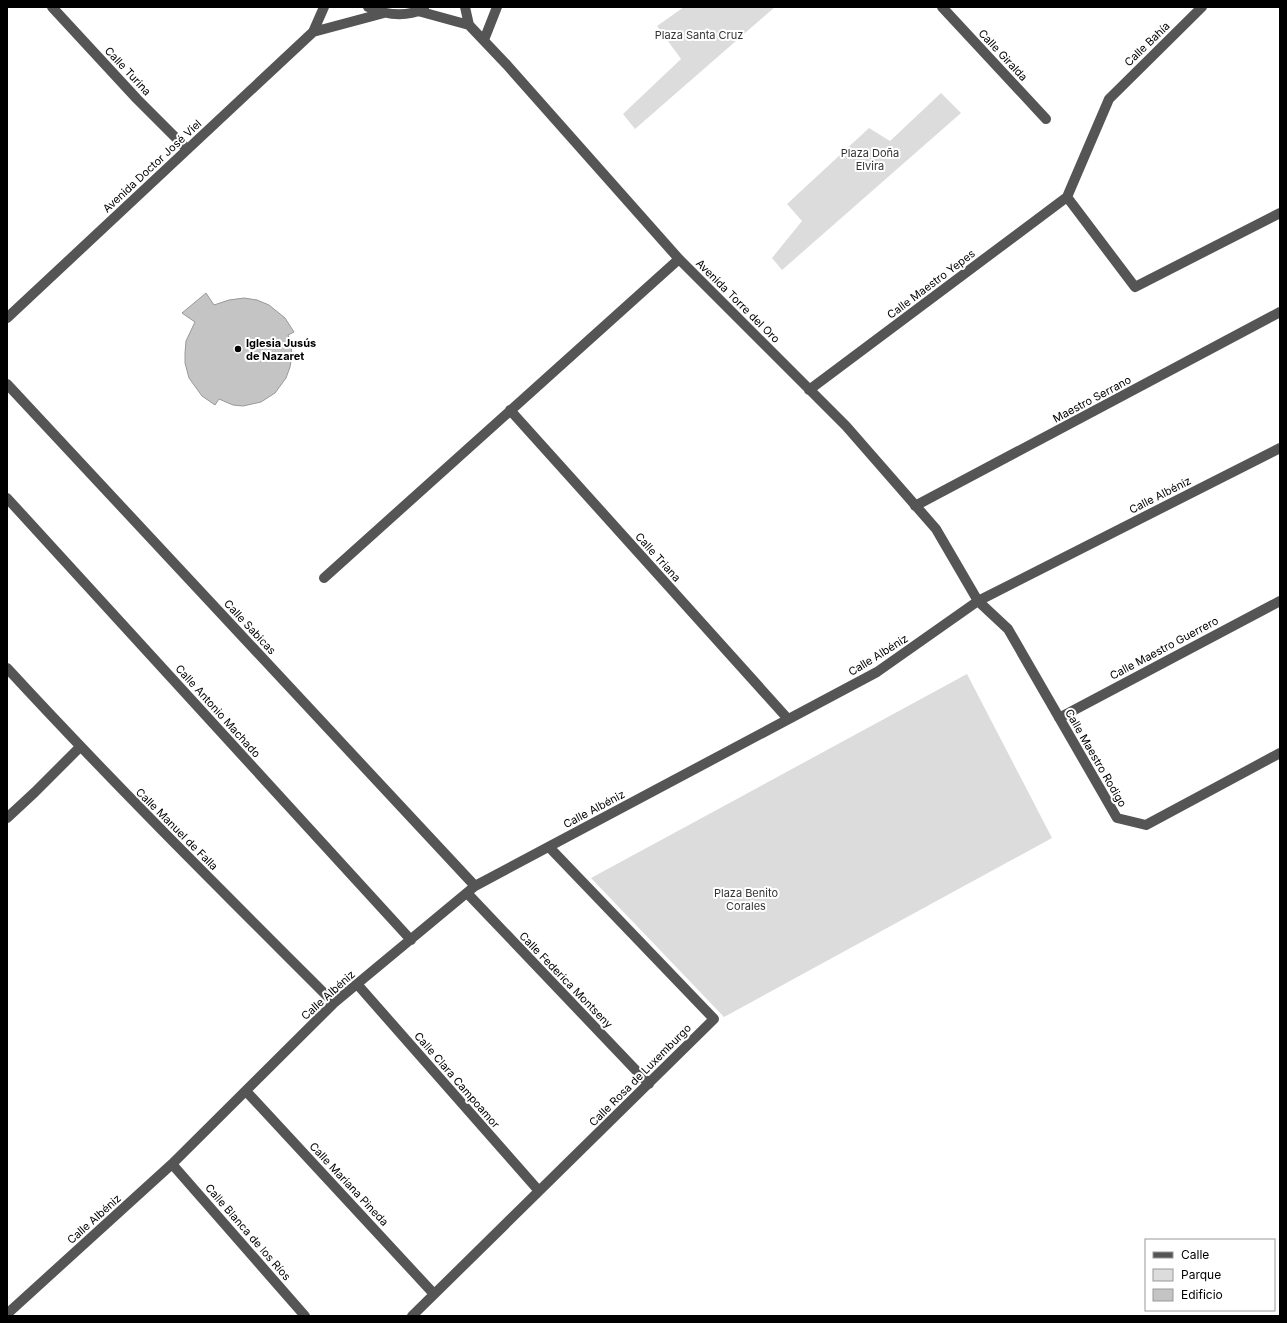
<svg xmlns="http://www.w3.org/2000/svg" width="1287" height="1323" font-family="Inter,sans-serif">
	<style>
		.green { fill: #dcdcdc }
		.building { fill: #c4c4c4; stroke: #999 }
		.lines { fill: none; stroke-linecap: round; stroke-linejoin: round }
		.minor { stroke: #555; stroke-width: 10 }
		.poi-dot { fill: #000; stroke: #fff; stroke-width: 1.5 }
		.labels { text-anchor: middle; stroke-width: 4; stroke-linejoin: round; paint-order: stroke }
		.park-label { font-size: 11px; fill: #333; stroke: #fff }
		.street-label { font-size: 11px; fill: #000; stroke: #fff }
		.poi-label { font-size: 11px; font-weight: bold; fill: #000; stroke: #fff; text-anchor: start }
	</style>
	<rect width="100%" height="100%" fill="#fff"/>
	<path class="green" d="M684,7H775L635,129L623,114L681,59L657,26Z
		M941,93L961,113L782,270L772,258L802,221L787,204L869,128L890,141Z
		M967,674L1052,838L724,1017L591,878Z"/>
	<path class="building" d="M206,293L214,305L229,300L244,298L257,300L269,305L285,318L294,332L288,335L291,344L292,355L290,367L286,378L275,393L261,402L243,406L233,405L219,399L215,405L202,396L189,378L185,363V353L186,341L195,322L182,313Z"/>
	<g class="lines">
		<path class="minor" d="M52,7L137,99L187,149
			M368,7C386,15 406,17 424,9
			M465,7L469,25
			M942,7L1046,119
			M418,11L469,25L507,65L679,259L846,426L936,529L978,601L1008,629L1117,818L1146,825L1280,753
			M313,32L384,13
			M484,40L497,7
			M1067,197L1135,287L1280,213
			M7,318L313,32L324,7
			M7,384L475,886
			M809,390L1067,197L1109,99L1202,7
			M510,410L788,719
			M7,498L411,940
			M915,506L1280,312
			M324,578L679,259
			M7,668C113,783 224,893 334,1003
			M1059,718L1280,601
			M7,818L35,792L80,747
			M467,893L649,1084
			M357,984L539,1191
			M246,1091L434,1294
			M172,1164L305,1316
			M7,1314L172,1164L334,1003L475,886L877,672L978,601L1280,448
			M412,1316L714,1019L549,847"/>
	</g>
	<circle class="poi-dot" cx="238" cy="349" r="4"/>
	<g class="labels">
		<g class="park-label">
			<text x="699" y="39">Plaza Santa Cruz</text>
			<text x="870" y="157">Plaza Doña<tspan x="870" dy="13">Elvira</tspan></text>
			<text x="746" y="897">Plaza Benito<tspan x="746" dy="13">Corales</tspan></text>
		</g>
		<g class="street-label">
			<text transform="translate(1147 44) rotate(-44)" y="4">Calle Bahía</text>
			<text transform="translate(1003 55) rotate(47)" y="4">Calle Giralda</text>
			<text transform="translate(128 71) rotate(47)" y="4">Calle Turina</text>
			<text transform="translate(152 166) rotate(-43)" y="4">Avenida Doctor José Viel</text>
			<text transform="translate(931 284) rotate(-37)" y="4">Calle Maestro Yepes</text>
			<text transform="translate(738 301) rotate(45)" y="4">Avenida Torre del Oro</text>
			<text transform="translate(1092 399) rotate(-28)" y="4">Maestro Serrano</text>
			<text transform="translate(1160 495) rotate(-27)" y="4">Calle Albéniz</text>
			<text transform="translate(658 557) rotate(48)" y="4">Calle Triana</text>
			<text transform="translate(250 627) rotate(47)" y="4">Calle Sabicas</text>
			<text transform="translate(1164 648) rotate(-28)" y="4">Calle Maestro Guerrero</text>
			<text transform="translate(878 655) rotate(-32)" y="4">Calle Albéniz</text>
			<text transform="translate(218 711) rotate(48)" y="4">Calle Antonio Machado</text>
			<text transform="translate(1096 758) rotate(60)" y="4">Calle Maestro Rodigo</text>
			<text transform="translate(594 809) rotate(-28)" y="4">Calle Albéniz</text>
			<text transform="translate(177 829) rotate(45)" y="4">Calle Manuel de Falla</text>
			<text transform="translate(566 980) rotate(46)" y="4">Calle Federica Montseny</text>
			<text transform="translate(328 995) rotate(-42)" y="4">Calle Albéniz</text>
			<text transform="translate(640 1075) rotate(-45)" y="4">Calle Rosa de Luxemburgo</text>
			<text transform="translate(457 1080) rotate(49)" y="4">Calle Clara Campoamor</text>
			<text transform="translate(349 1184) rotate(47)" y="4">Calle Mariana Pineda</text>
			<text transform="translate(94 1219) rotate(-42)" y="4">Calle Albéniz</text>
			<text transform="translate(248 1232) rotate(49)" y="4">Calle Blanca de los Ríos</text>
		</g>
		<g class="poi-label">
			<text x="246" y="347">Iglesia Jusús<tspan x="246" dy="13">de Nazaret</tspan></text>
		</g>
	</g>
	<rect width="1287" height="1323" fill="none" stroke="#000000" stroke-width="16"/>
	<rect x="1145" y="1239" width="130" height="72" fill="#ffffff" stroke="#999999"/>
	<rect x="1153" y="1252" width="20" height="6" fill="#555555" stroke="#999999"/>
	<text x="1181" y="1259" font-size="12" fill="#000000">Calle</text>
	<rect x="1153" y="1269" width="20" height="12" fill="#dcdcdc" stroke="#999999"/>
	<text x="1181" y="1279" font-size="12" fill="#000000">Parque</text>
	<rect x="1153" y="1289" width="20" height="12" fill="#c4c4c4" stroke="#999999"/>
	<text x="1181" y="1299" font-size="12" fill="#000000">Edificio</text>
</svg>
